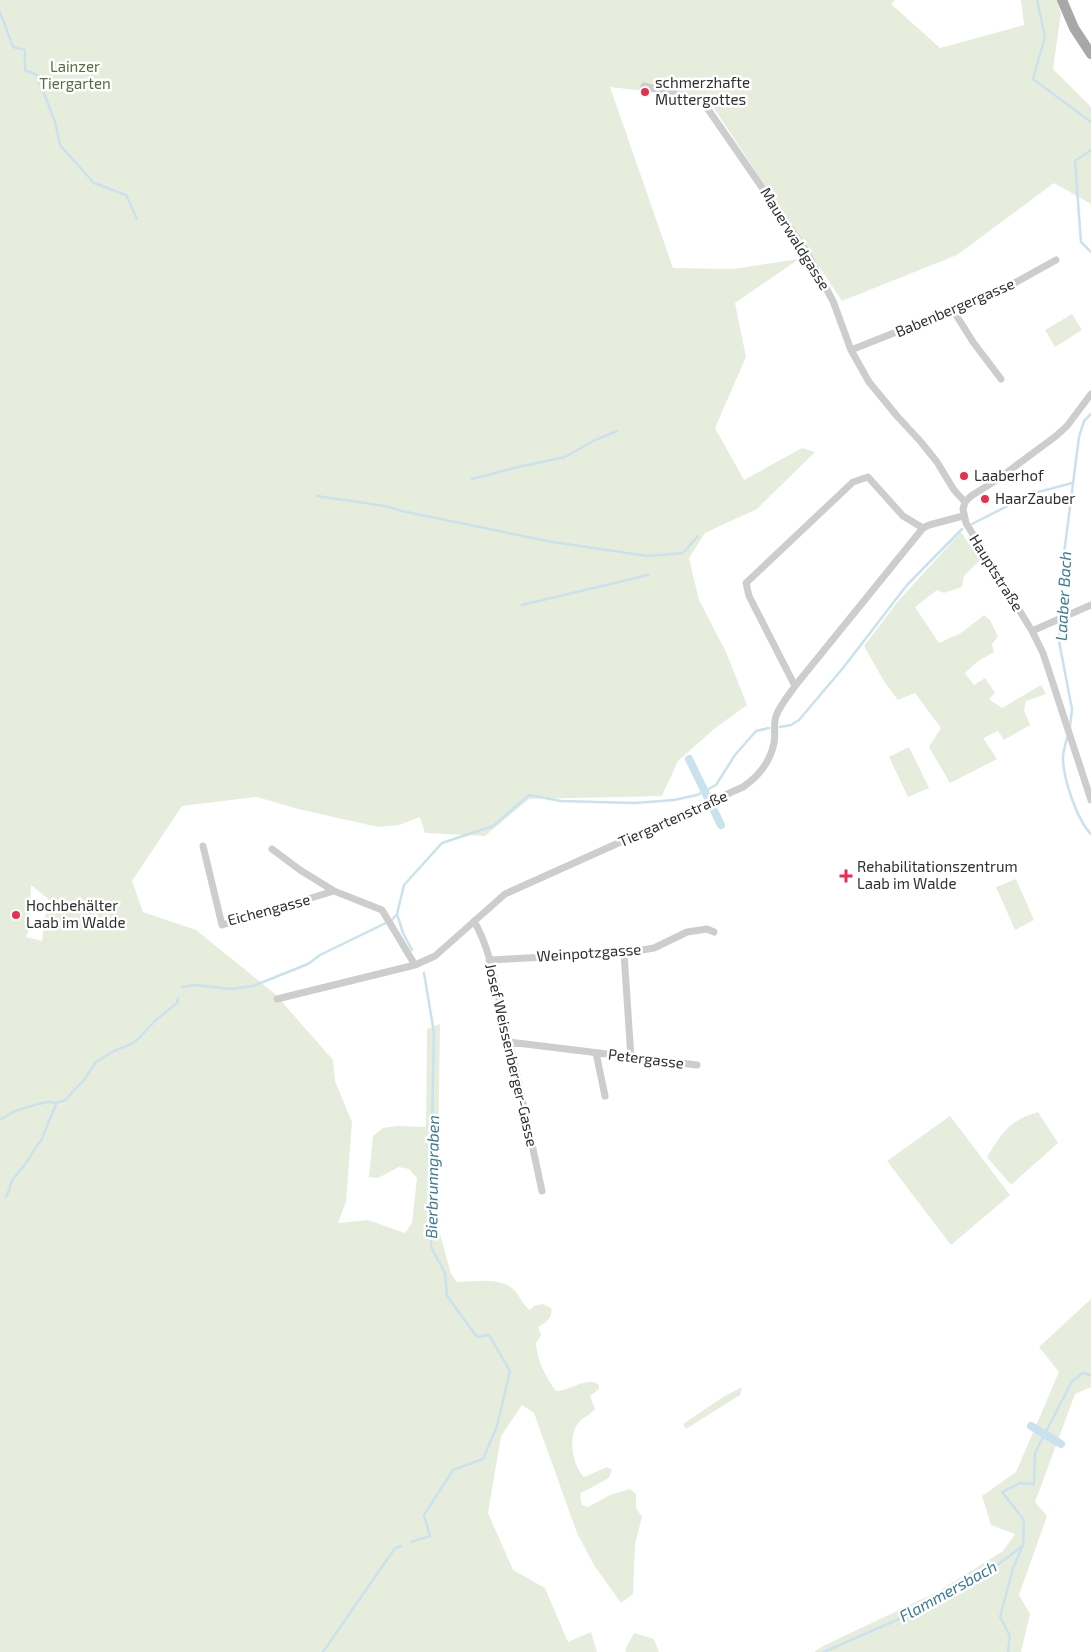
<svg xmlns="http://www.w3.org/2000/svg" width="1091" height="1652" font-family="'Exo 2',sans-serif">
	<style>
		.green { fill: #e7eddd; fill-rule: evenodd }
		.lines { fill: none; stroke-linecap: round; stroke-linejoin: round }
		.stream { stroke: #c9e2ed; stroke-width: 2.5 }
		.canal { stroke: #c9e2ed; stroke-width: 8 }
		.minor { stroke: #cdcdcd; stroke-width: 7 }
		.primary { stroke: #a8a8a8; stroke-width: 10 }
		.poi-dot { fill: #ea2e4e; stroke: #fff; stroke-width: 2 }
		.labels { text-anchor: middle; stroke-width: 5; stroke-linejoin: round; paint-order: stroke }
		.park-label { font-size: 15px; fill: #576d3b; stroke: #fff }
		.poi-label { font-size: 15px; fill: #303030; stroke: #fff; text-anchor: start }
		.street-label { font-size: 15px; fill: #303030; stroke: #fff }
		.water-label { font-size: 16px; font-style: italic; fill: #3b7a94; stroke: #fff }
	</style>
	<rect width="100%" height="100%" fill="#fff"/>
	<path class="green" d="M0,0H895L891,4L940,48L1024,25L1021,0H1057L1061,13L1053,69L1091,107V204L1054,183L957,255L842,301L707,98L610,87L673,268L733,269L799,259L735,303L746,357L715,428L744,480L802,448L815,452L757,509L705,533L689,558L699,600L726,652L747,705L714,729L678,761L662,796L529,799L485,836L425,833L420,817L399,825L378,827L298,809L257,797L182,806L132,881L143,912L196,930L275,994L333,1060L335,1081L352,1122L346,1202L338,1223L368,1220L405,1233L412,1223L417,1178L409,1169L399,1167L378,1178L369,1177L373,1136L383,1128L397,1126L426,1127L427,1029L440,1024L437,1223L451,1274L457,1282C475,1282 497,1277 512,1288C520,1294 521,1304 530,1310L534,1306L543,1304L551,1308C553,1318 547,1322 538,1327L541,1335L536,1343C537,1360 546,1378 556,1391C571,1391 587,1375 599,1385V1389L590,1396L595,1409C590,1415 584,1417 580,1421C567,1434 572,1466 584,1477L607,1467L612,1470L609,1478L581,1493L580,1497L582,1505L588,1507L610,1495L630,1489L636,1494V1508L642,1517L635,1544L633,1594L621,1603L594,1565L577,1533L534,1413L522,1405L501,1436L488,1513L513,1570L545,1588L568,1642L591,1632L597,1652H0ZM31,885L52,902L45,917L42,941L26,937L29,930Z
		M1072,314L1082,330L1055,347L1045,330Z
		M961,532L980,560L964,576L962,587L944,593L937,590L915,607L939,643L961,633L984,615L990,620L998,637L992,644L994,652L977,662L965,673L974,685L985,678L995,693L989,699L1002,708L1041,685L1046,694L1026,701L1024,710L1030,725L1004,740L998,731L983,738L997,759L950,783L929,747L941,728L915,693L898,700L885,683L864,646L899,600Z
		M909,747L929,788L908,797L889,757Z
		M1016,879L1034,920L1015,930L996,887Z
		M1038,1112L1058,1143L1011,1185L987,1157C1003,1132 1008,1121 1038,1112Z
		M950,1116L1010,1195L951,1245L887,1161Z
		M1091,1299V1387L1075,1394L1035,1502L1047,1516L1019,1595L1030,1614L1021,1652H814L823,1646L939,1591L1003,1551L1015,1534L991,1525L982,1496L1016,1472L1059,1372L1039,1347Z
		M742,1387L740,1395L686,1429L683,1424L723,1397Z
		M634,1633L654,1639L659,1652H626L625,1650Z"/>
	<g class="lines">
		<path class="stream" d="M1037,0L1045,37L1033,79L1091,122
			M0,12L13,47L25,50V70L37,75L55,122L60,145L94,183L126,195L137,219
			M1091,150L1075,161L1081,242L1091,252
			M472,479L518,467L565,457L593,441L617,431
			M317,496L385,506L402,511L552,542L648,556L683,553L698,536
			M972,524L1031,494L1072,483
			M522,605L648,575
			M780,727L791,725L799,720L843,668L907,585L962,529
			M1070,727L1072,709L1059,641L1062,569L1079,437L1084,421L1091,414
			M1068,735C1066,742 1063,750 1063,758C1063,778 1077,820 1091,834
			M412,950L403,933L397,914L404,885L442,843L493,826L529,795L561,801L635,803L674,800L697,795L716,785L735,755L756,731L769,728
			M182,987L195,985L231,989L253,986L308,964L320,955L392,920L397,914
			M0,1120L15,1111L38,1104L48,1102L56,1103L65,1100L84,1080L96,1062L116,1050L129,1045L136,1041L156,1020L177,1003L178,998
			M6,1197C9,1192 10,1184 13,1179C19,1172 25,1165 30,1157C34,1151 35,1146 41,1141L56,1104
			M411,1542L430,1536L424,1515L453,1470L483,1459L497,1426L510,1371L489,1335L477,1337L447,1296L445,1273L431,1247V1172L434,1033L424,973
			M323,1652L395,1548L401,1546
			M824,1652L899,1619L991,1570L1022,1546
			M1008,1652L1010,1636L1000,1617L1013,1568L1023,1545L1024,1520L1002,1492L1020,1483L1034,1484L1035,1453L1072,1381L1083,1373L1091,1375"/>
		<path class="canal" d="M689,759L721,825
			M1031,1426L1061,1444"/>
		<path class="minor" d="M644,86L703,102L806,251L833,301L851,350L869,382L897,416L921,442L937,462L954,490L965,502
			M953,310L973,342L1001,379
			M851,350L1002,290L1056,260
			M1091,394L1067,426L1056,436L998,479L971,496L965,502L963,509L966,523L1032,631L1043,653L1091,800
			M1032,631L1091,605
			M795,686L749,596L746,583L853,482L868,477L903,516L923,528
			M203,846L222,925L334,891
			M272,849L300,870L334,891L382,910L415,965
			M474,921C490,949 495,981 502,1012C517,1071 529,1131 542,1191
			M624,953L631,1058
			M489,960L624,953L654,948L687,932L707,929L714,932
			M277,999L415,965L435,956L505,894L743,787C759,776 770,763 774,743C776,734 773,725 776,716C780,705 789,695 795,686L923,528L929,525L963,516
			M509,1042L697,1065
			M596,1053L605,1096"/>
		<path class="primary" d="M1062,0L1074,28L1091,54"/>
	</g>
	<g class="poi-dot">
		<circle cx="645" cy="92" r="5"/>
		<circle cx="964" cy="476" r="5"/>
		<circle cx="985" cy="499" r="5"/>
		<path d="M843.5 868.5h5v5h5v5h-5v5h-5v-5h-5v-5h5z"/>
		<circle cx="16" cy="915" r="5"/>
	</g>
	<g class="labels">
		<g class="park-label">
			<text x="75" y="72">Lainzer<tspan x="75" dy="17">Tiergarten</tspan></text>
		</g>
		<g class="poi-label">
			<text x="655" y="88">schmerzhafte<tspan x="655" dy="17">Muttergottes</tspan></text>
			<text x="974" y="481">Laaberhof</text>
			<text x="995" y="504">HaarZauber</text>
			<text x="857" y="872">Rehabilitationszentrum<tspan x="857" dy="17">Laab im Walde</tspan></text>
			<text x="26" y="911">Hochbehälter<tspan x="26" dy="17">Laab im Walde</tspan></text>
		</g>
		<g class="street-label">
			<text transform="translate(795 239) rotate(58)" y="5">Mauerwaldgasse</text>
			<text transform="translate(955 308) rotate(-23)" y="5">Babenbergergasse</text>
			<text transform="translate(996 573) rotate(58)" y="5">Hauptstraße</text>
			<text transform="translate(673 819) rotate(-24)" y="5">Tiergartenstraße</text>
			<text transform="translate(269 910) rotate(-15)" y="5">Eichengasse</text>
			<text transform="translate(589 953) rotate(-4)" y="5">Weinpotzgasse</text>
			<text transform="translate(511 1055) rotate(77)" y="5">Josef Weissenberger-Gasse</text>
			<text transform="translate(646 1059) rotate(7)" y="5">Petergasse</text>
		</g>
		<g class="water-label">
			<text transform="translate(1063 596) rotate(-87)" y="6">Laaber Bach</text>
			<text transform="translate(432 1177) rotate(-89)" y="6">Bierbrunngraben</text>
			<text transform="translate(948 1591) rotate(-29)" y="6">Flammersbach</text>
		</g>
	</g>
</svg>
